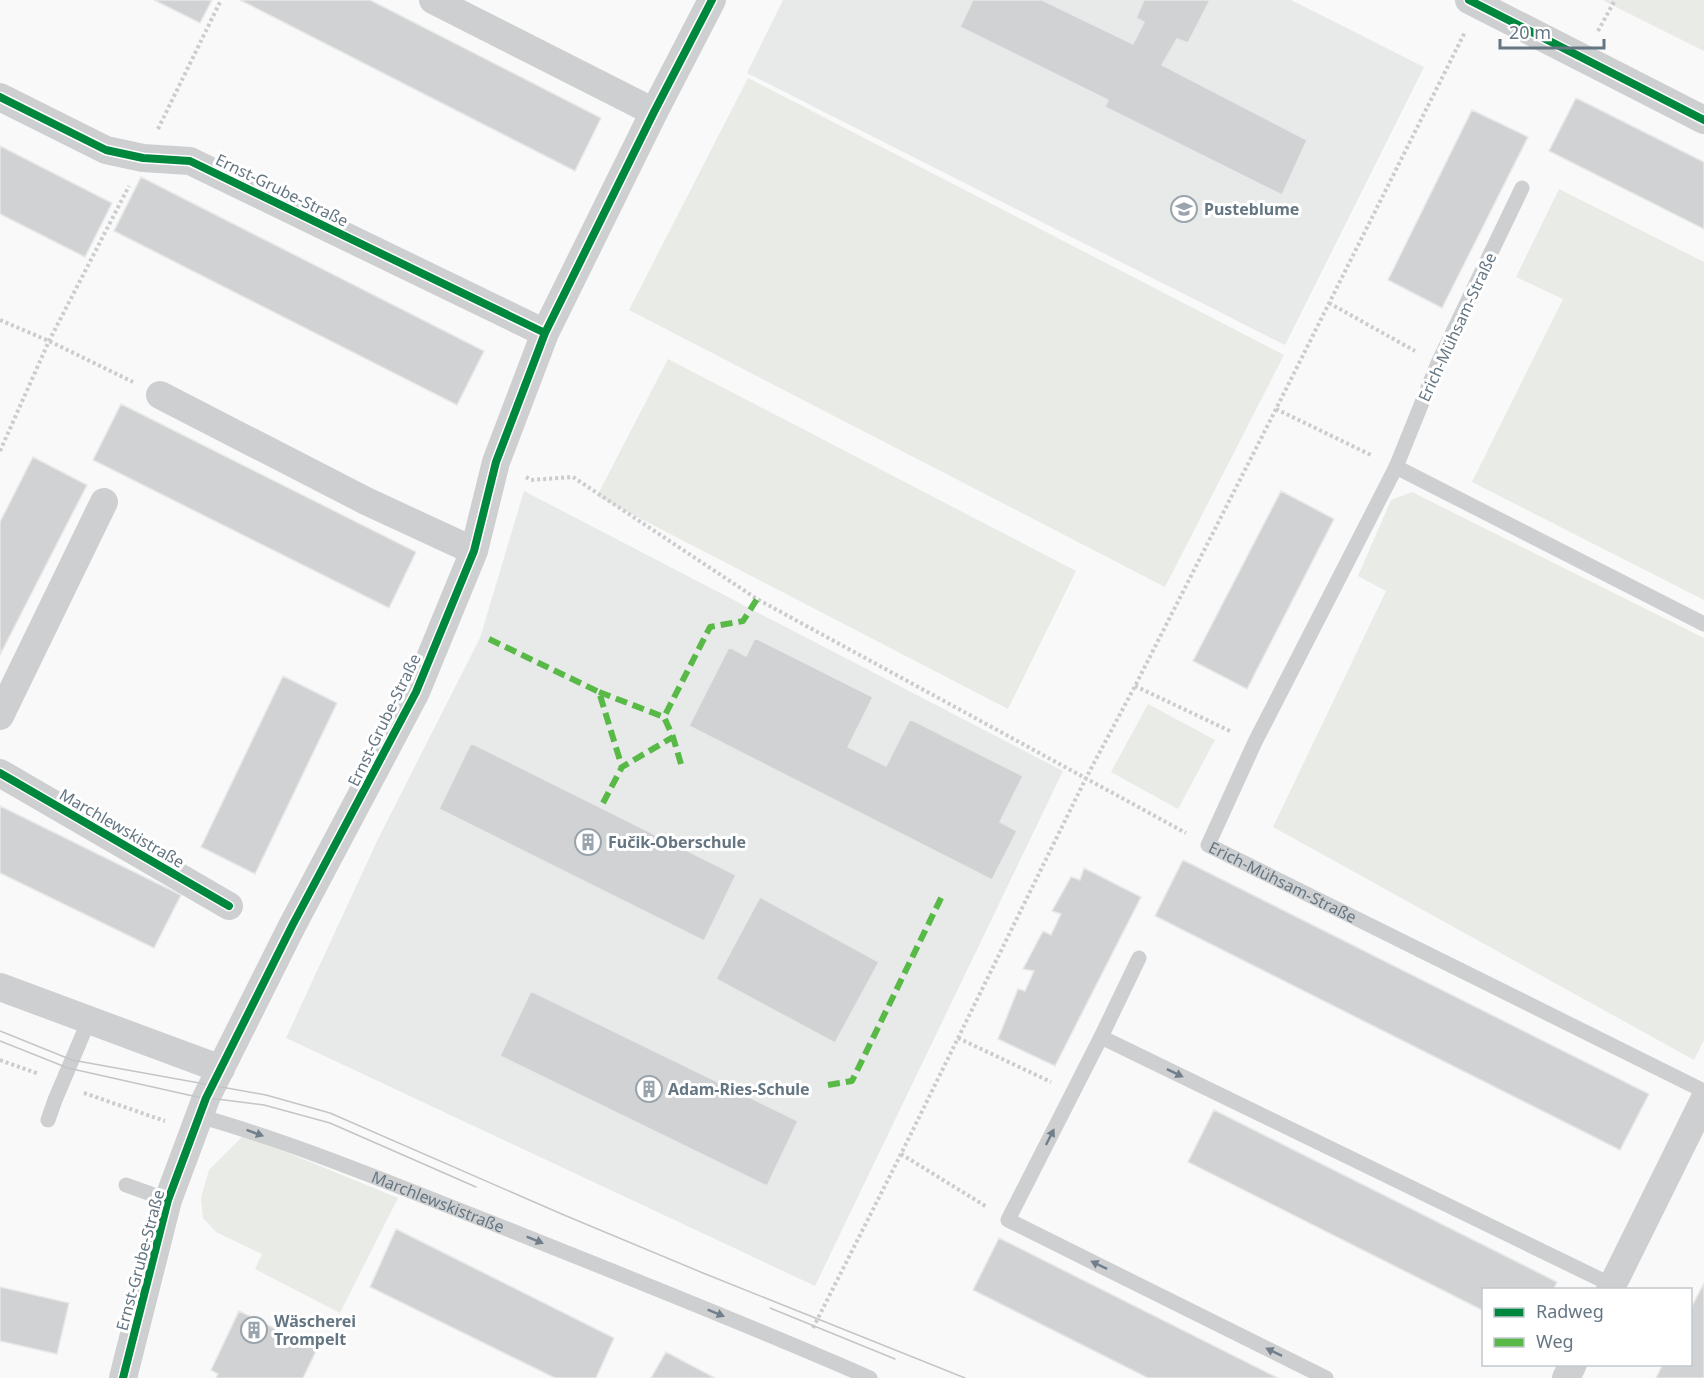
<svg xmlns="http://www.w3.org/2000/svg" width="1704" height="1378" font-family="'Noto Sans',sans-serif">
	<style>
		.built { fill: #e8e9e9 }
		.green { fill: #e8ebe6 }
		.building { fill: #d0d2d3; stroke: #e8e8e8; stroke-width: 1.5 }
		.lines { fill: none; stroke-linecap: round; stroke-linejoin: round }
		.path { stroke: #cbcccd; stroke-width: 4; stroke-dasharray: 3 3; stroke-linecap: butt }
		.service { stroke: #cecfd0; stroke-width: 15 }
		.minor { stroke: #cecfd0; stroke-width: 28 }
		.tram { stroke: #c3c5c6; stroke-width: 1.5 }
		.quiet { stroke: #58b947; stroke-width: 6; stroke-dasharray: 12 6; stroke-linecap: butt }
		.cycleway-casing { stroke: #fff; stroke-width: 11 }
		.cycleway { stroke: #00873e; stroke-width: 8 }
		.oneway { fill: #707f8b }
		.labels { text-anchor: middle; stroke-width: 6; stroke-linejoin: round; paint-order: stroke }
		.street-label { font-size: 16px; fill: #657683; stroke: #fff }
		.poi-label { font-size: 16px; font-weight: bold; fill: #657683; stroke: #fff; text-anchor: start }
	</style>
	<rect width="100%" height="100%" fill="#f9f9f9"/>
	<path class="built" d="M783,0H1291L1424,67L1285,345L747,73Z
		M524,491L1063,771L815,1286L286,1038L378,839L480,638Z"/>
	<path class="green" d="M1704,0V51L1604,1V0Z
		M748,78L1284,355L1165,587L629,310Z
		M1559,189L1704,262V600L1472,482L1563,299L1516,277Z
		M668,359L1076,571L1008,709L597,496Z
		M1412,492L1704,638V1040L1694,1060L1273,827L1386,591L1358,576L1391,500Z
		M1148,704L1215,740L1178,809L1111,772Z
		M244,1135L398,1198L340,1313L255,1269L262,1254L216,1232L203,1218L201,1198L209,1170Z"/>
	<path class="building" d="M154,0H212L200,23Z
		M240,0H370L601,118L575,171Z
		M973,0H1042L1133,44L1144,22L1136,18L1144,0H1210L1188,43L1177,39L1162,65L1307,140L1282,195L1105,107L1108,100L960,27Z
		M1576,98L1704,162V229L1549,151Z
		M1472,110L1528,137L1442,308L1388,280Z
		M0,146L112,203L85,257L0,214Z
		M141,177L484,351L457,405L114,231Z
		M121,404L416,552L389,608L93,460Z
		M33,457L87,485L0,655V522Z
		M1281,491L1334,519L1247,689L1193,661Z
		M755,638L873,697L848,747L886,766L910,719L1023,776L1000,822L1017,831L992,880L689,726L729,647L746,656Z
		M283,676L337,703L255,874L201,847Z
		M471,743L736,875L704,941L439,809Z
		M0,806L181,895L154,948L0,873Z
		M1183,860L1649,1094L1620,1150L1155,916Z
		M1084,868L1141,897L1055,1066L998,1039L1018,989L1025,991L1034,971L1023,969L1043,931L1051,935L1061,914L1052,911L1071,877L1080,880Z
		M760,897L879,962L835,1043L716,979Z
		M531,991L798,1121L767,1186L500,1056Z
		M1214,1110L1557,1282L1553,1290H1484V1311L1188,1162Z
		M396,1229L614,1338L596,1378H555L370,1287Z
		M999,1238L1278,1378H1148L973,1290Z
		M1704,1283V1378H1656L1663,1364H1690V1310Z
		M0,1287L69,1303L57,1354L0,1341Z
		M239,1311L317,1349L303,1378H216L218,1374L211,1370Z
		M666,1352L715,1378H651Z"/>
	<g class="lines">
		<path class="path" d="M1598,31L1615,0
			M158,129L221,0
			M1329,303L1415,351
			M0,320L49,341L133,382
			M1276,409L1373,456
			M0,451L49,341L129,186
			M526,477L531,480L573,477L757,599L1186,833
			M1135,686L1232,732
			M958,1038L1051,1082
			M0,1060L39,1074
			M84,1093L165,1121
			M901,1154L987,1207
			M813,1328L901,1154L1086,778L1135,686L1276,409L1465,32"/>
		<g class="service">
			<path id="s1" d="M1522,188L1438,363L1396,467L1255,742L1208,845L1704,1091"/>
			<path d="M1396,467L1704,624"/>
			<path d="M1101,1037L1139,958"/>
			<path id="s2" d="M199,1116C301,1145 399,1187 497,1225C622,1275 747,1324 870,1378"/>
			<path d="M48,1120L55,1100L89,1020"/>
			<path d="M126,1185L168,1200"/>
			<path d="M1326,1378L1008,1220L1101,1037L1612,1285"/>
		</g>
		<path class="minor" d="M433,0L654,112
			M1469,0L1704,120
			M0,97L106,150L143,158L190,161L545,333
			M160,395L366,501L474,551
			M0,716L104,502
			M0,773L229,906
			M0,987L221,1069
			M1610,1290L1704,1100
			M123,1378L168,1200L206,1098L292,926L416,692L474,551L496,462L545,333L654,112L712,0
			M1566,1378L1573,1364"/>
		<path class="tram" d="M0,1031L72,1060L266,1095L330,1113L564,1215L703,1273L965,1378
			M0,1041L68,1068L193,1096L264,1105L330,1123L476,1187
			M770,1308L895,1359"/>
		<path class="quiet" d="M489,639L599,692L622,767
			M599,692L664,717
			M681,764L673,737L664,717L710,627L743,621L757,599
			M603,803L622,767L673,737
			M828,1085L852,1081L943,894"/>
		<defs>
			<path id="cycleway" d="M1469,0L1704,120
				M0,97L106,150L143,158L190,161L545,333
				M0,773L229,906
				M123,1378L168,1200L206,1098L292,926L416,692L474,551L496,462L545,333L654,112L712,0"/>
		</defs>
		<use href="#cycleway" class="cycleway-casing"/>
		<use href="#cycleway" class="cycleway"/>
	</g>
	<defs><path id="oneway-solid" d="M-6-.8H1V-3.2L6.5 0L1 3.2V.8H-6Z" transform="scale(1.5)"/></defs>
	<g class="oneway">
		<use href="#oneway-solid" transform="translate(1175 1073) rotate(26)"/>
		<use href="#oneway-solid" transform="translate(255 1133) rotate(20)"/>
		<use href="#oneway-solid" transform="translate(1050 1137) rotate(-63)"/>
		<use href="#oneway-solid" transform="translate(535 1240) rotate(22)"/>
		<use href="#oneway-solid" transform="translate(1099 1265) rotate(-154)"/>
		<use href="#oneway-solid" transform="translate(716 1313) rotate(22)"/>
		<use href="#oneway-solid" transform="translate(1274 1352) rotate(-154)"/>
	</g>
	<defs>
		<symbol id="school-ring" viewBox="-11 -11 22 22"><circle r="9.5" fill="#fff" stroke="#99a4ac" stroke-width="1.5"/><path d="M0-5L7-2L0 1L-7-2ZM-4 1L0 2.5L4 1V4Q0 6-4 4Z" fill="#99a4ac"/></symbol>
		<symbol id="building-ring" viewBox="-11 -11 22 22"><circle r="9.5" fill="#fff" stroke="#99a4ac" stroke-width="1.5"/><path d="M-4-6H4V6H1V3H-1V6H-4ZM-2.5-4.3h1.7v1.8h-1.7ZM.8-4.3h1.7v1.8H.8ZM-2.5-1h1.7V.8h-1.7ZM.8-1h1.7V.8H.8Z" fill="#99a4ac"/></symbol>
	</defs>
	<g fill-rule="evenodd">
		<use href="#school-ring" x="1169" y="194" width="30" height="30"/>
		<use href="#building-ring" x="573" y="827" width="30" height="30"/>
		<use href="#building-ring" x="634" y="1074" width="30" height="30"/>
		<use href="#building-ring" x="239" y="1315" width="30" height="30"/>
	</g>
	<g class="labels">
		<g class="street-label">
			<text transform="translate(282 190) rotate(26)" y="6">Ernst-Grube-Straße</text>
			<text transform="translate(1457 327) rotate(-65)" y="6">Erich-Mühsam-Straße</text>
			<text transform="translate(384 720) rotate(-64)" y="6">Ernst-Grube-Straße</text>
			<text transform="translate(122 828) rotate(30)" y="6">Marchlewskistraße</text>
			<text dy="6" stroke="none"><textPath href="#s1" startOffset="812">Erich-Mühsam-Straße</textPath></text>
			<text dy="6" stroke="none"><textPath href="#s2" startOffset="254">Marchlewskistraße</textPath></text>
			<text transform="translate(140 1260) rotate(-75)" y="6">Ernst-Grube-Straße</text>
		</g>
		<g class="poi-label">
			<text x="1204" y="215">Pusteblume</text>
			<text x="608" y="848">Fučik-Oberschule</text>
			<text x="668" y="1095">Adam-Ries-Schule</text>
			<text x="274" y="1327">Wäscherei<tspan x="274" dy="18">Trompelt</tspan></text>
		</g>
	</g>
	<rect x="1482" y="1288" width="210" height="78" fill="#ffffff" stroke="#c1c8cd" stroke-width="1.5"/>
	<rect x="1494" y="1308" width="30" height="9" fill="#00873e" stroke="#c1c8cd" stroke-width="1.5"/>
	<text x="1536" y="1318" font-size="18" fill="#657683">Radweg</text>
	<rect x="1494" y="1338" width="30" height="9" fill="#58b947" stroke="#c1c8cd" stroke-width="1.5"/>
	<text x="1536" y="1348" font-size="18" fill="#657683">Weg</text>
	<path d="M1500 39v9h104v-9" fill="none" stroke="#657683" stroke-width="3"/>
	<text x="1509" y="39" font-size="18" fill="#657683" stroke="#ffffff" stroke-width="4.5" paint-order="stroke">20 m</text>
</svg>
